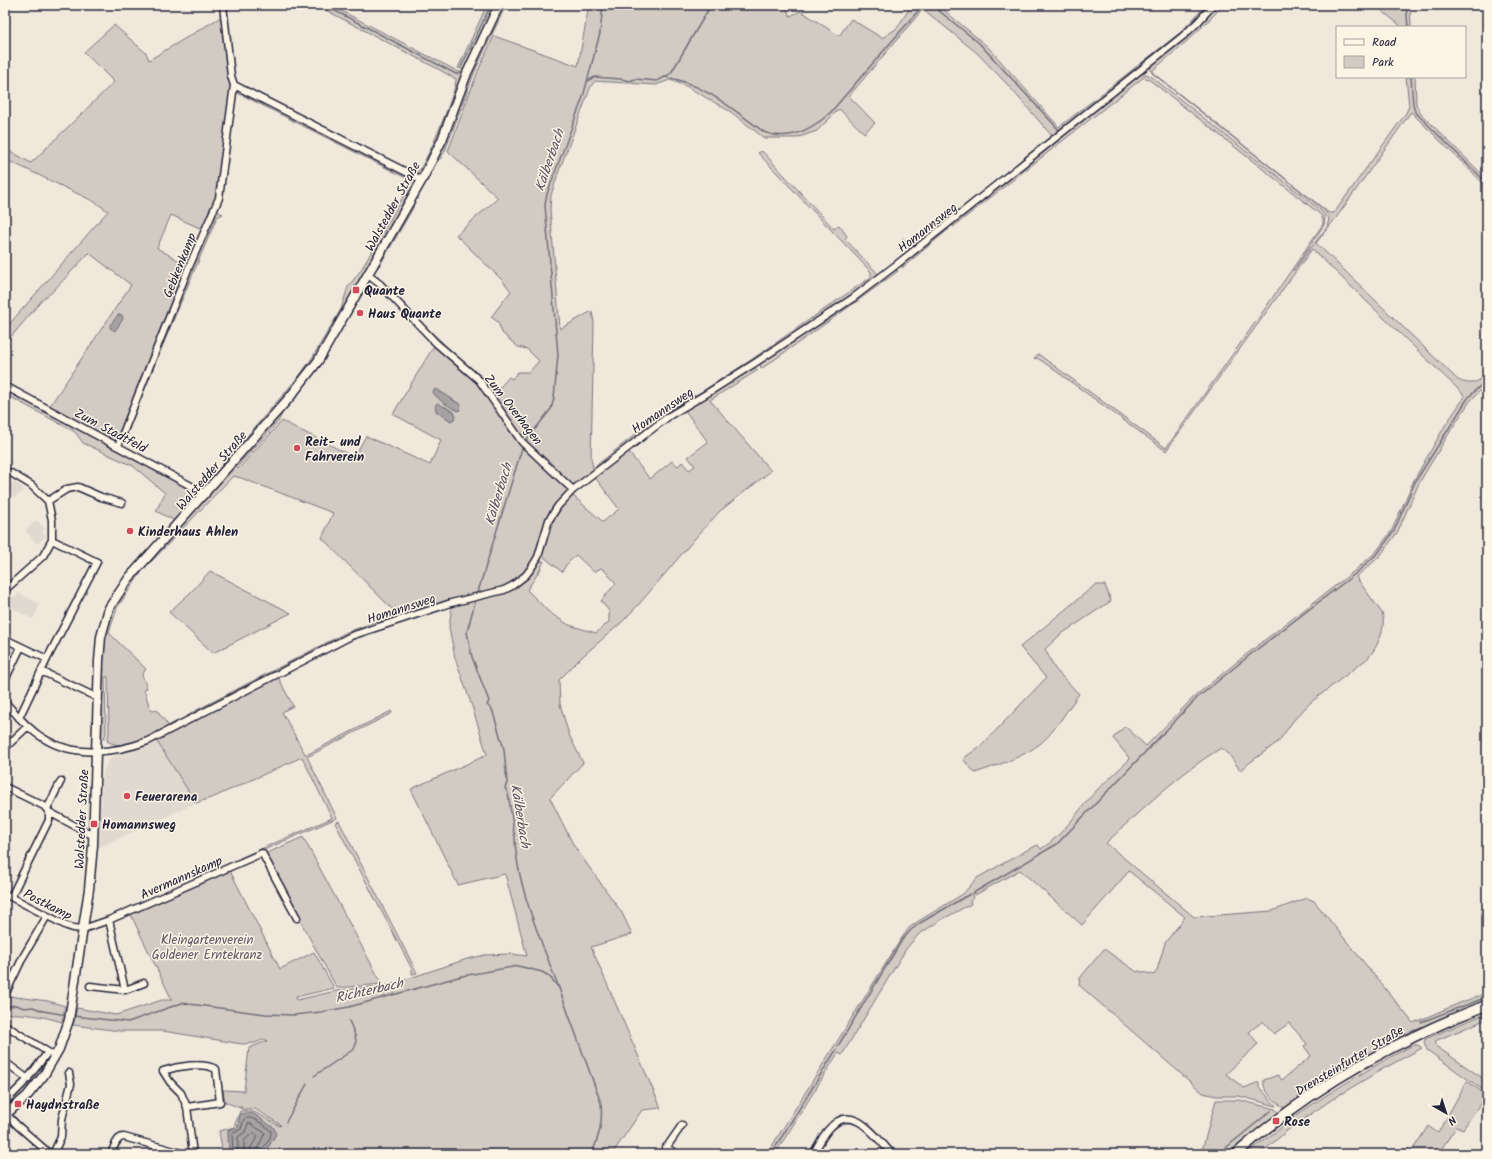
<svg xmlns="http://www.w3.org/2000/svg" width="1492" height="1159" font-family="Kalam,sans-serif">
	<style>
		.built { fill: #e0d9cf }
		.green { fill: #d1cbc3; stroke: #7a767f; fill-rule: evenodd }
		.water { fill: #a6a2a2; stroke: #716f79 }
		.lines { fill: none; stroke-linecap: round; stroke-linejoin: round }
		.shore { stroke: #575564; stroke-width: 1 }
		.stream { stroke: #716f79; stroke-width: 1.5 }
		.street-casing { stroke: #22223b; stroke-width: 9 }
		.secondary-casing { stroke: #22223b; stroke-width: 11 }
		.primary-casing { stroke: #22223b; stroke-width: 12 }
		.street { stroke: #fcf5e5; stroke-width: 6 }
		.secondary { stroke: #fcf5e5; stroke-width: 8 }
		.primary { stroke: #fcf5e5; stroke-width: 9 }
		.poi-dot { fill: #d1495b; stroke: #fcf5e5; stroke-width: 1.5 }
		.labels { text-anchor: middle; stroke-width: 3; stroke-linejoin: round; paint-order: stroke }
		.street-label { font-size: 13px; fill: #22223b; stroke: #fcf5e5 }
		.poi-label { font-size: 13px; font-weight: bold; fill: #22223b; stroke: #fcf5e5; text-anchor: start }
		.park-label { font-size: 13px; fill: #575564; stroke: #fcf5e5 }
		.water-label { font-size: 14px; font-style: italic; fill: #575564; stroke: #fcf5e5 }
	</style>
	<rect width="100%" height="100%" fill="#efe8db"/>
	<filter id="ink" filterUnits="userSpaceOnUse"><feTurbulence type="fractalNoise" baseFrequency=".025" numOctaves="2"/><feDisplacementMap in="SourceGraphic" scale="8" xChannelSelector="R" yChannelSelector="G"/><feConvolveMatrix kernelMatrix="1 2 1 2 8 2 1 2 1" color-interpolation-filters="sRGB"/></filter>
	<g filter="url(#ink)">
		<path class="built" d="M10,481L20,485L24,490L14,498L5,487Z
			M37,520L45,529L42,532L46,536L37,544L25,530Z
			M18,593L40,604L33,619L7,606L13,596L16,597Z
			M5,643L16,649L10,661L5,659Z
			M156,740L196,803L98,848L103,771L108,762L118,752L143,746Z"/>
		<path class="green" d="M316,5H330L461,73L463,76L440,139L420,176L415,175C424,170 457,90 456,79L438,69Z
			M487,5H497L465,70L458,68Z
			M502,5H506L475,71L445,151L441,158L434,165L467,82Z
			M589,5H785L790,16L801,11L839,36L851,19L882,38L896,29L912,5H938L945,11L988,47L1059,127L1181,32L1206,5H1211L1182,35L912,249L907,246L902,238C909,243 913,245 921,241L1052,136L1007,84L977,53L923,9L849,96L875,123L864,133L839,109L817,131L796,138H764L731,112L686,86L670,80L656,85L595,81L591,86L559,171L551,195L550,209L560,329L592,311L594,323L591,458L593,468L656,418L701,392L751,360L871,277V272L758,153L762,151L834,229L839,225L847,236L845,239L880,276L852,296L706,393L575,486L571,485L523,440L486,388L488,386L494,394L509,377L512,379L518,372H529L539,361L527,349L518,347L502,333L498,322L491,317L511,291L503,281L456,235L498,198L448,151L478,71L494,36L578,66Z
			M1215,5H1223C1202,29 1178,49 1153,70V73L1329,213H1334L1406,113L1409,106L1406,77H1415L1416,104L1420,113L1487,179V187L1411,112L1336,218L1316,243L1458,380C1472,386 1476,383 1487,374V384L1470,401L1451,430L1419,483L1397,533L1379,557L1356,577L1382,613C1387,627 1377,648 1368,658L1310,703L1293,721L1279,741L1240,770L1228,753L1221,748C1178,774 1142,809 1106,843L1194,917L1272,911L1307,898L1314,901L1413,1023L1462,1002L1487,993V1001L1285,1108L1282,1107C1274,1099 1262,1092 1264,1080L1278,1075L1282,1080L1311,1056L1304,1046L1307,1044L1289,1023L1274,1034L1263,1021L1249,1032L1258,1044L1226,1074L1244,1088L1259,1082V1087L1276,1106L1239,1096H1216L1203,1093L1079,985L1080,978L1104,949L1137,972L1139,971L1154,975L1157,970L1165,943L1185,917L1129,871L1082,925L1020,870L975,895L974,893L972,895L973,898L970,901L971,904L939,921L918,935L906,949L842,1055L838,1053L775,1154H767L901,939L909,928L917,922L963,894L977,878L1029,849L1038,845L1041,849C1064,835 1078,810 1096,791C1107,780 1119,770 1130,759L1113,738L1125,726L1146,746L1194,697L1248,653L1353,572L1376,552L1392,530L1414,480L1446,424L1464,398V395L1460,391L1312,249L1166,451L1042,361L1037,358L1034,359L1038,354L1166,448L1262,313L1323,224V220L1321,215L1151,81L1144,77L953,227V224L954,222L1140,74H1146L1152,77L1323,212L1325,217L1324,225L1293,271L1327,227L1329,219L1325,211L1152,73L1150,67L1153,63Z
			M1375,5H1410L1411,27H1402Z
			M222,11L232,86L217,198L204,230L171,215L157,248L188,266L119,438L113,441L49,407L131,285L89,253L52,292L43,299L5,344V329L108,211L95,202L5,159V148L31,163L114,82L84,52L114,25L146,53L149,60L221,17Z
			M236,89L417,181L316,360L303,378L206,488L199,487L205,485L300,375L312,358L341,309L348,287L361,270L412,181L236,92Z
			M414,199L413,208L380,265L371,275Z
			M216,211L223,214L217,217L148,380L145,384Z
			M945,229H949L902,268L904,262Z
			M893,270L898,271L856,302L761,369L760,364L763,360Z
			M376,275L427,328L461,360L460,362L437,342L374,277Z
			M435,344L474,377L520,442L569,490L547,519L535,556L530,565L525,573L511,584L503,588L473,594L351,634L194,716L191,713L347,632L397,614L322,538L333,513L241,478L233,476L151,562L152,557L284,410L278,422L237,467L238,469L282,421L354,457L366,436L430,465L441,440L393,414ZM435,389H437L461,405C451,402 438,402 433,392ZM444,406L454,412L451,421L436,411Z
			M753,368L758,370L710,400L771,471L720,511L698,535L640,603L622,622L584,655L559,680L560,704L569,735L583,763L550,798L574,846L622,913L632,934L591,947L661,1108L642,1110L612,1154H264L276,1134L240,1114L238,1127L228,1130L229,1154H223L219,1131L234,1127L240,1111C243,1111 247,1110 250,1111C255,1111 273,1123 280,1126L281,1125L255,1109H241V1105L240,1108L225,1102L223,1090L244,1091L249,1048L267,1041L265,1039L255,1043L242,1044L163,1031H120L73,1025L77,1008L116,1015L162,1000H172L130,913L229,869L280,969L314,952L334,988L296,997L297,1000L336,991L389,985L467,959L485,955L511,954L527,956L505,874L458,885L411,789L487,755L472,706L455,658L449,627L452,605L504,591L538,562L544,561L540,570L527,590L550,613L569,625L596,633L609,622V611L601,601L616,583L604,570L601,568L594,572L576,555L566,565L562,572L544,557L541,553L551,521L560,507L572,495L603,522L619,509L594,476L627,450L650,479L672,461L678,466L682,462L689,470L695,466L688,457L708,442L684,409Z
			M5,389L198,491L199,496L177,522L156,511L165,493L133,466L83,443L75,432L5,394Z
			M147,564L117,608L109,633L146,669L142,675L147,688L144,689L150,709L153,711L157,710L170,728C151,737 127,753 107,741L109,732L108,677H105L106,733L104,739L101,737V673L104,671V669L102,667C103,656 103,644 105,633C110,606 127,586 144,565Z
			M210,571L291,613L213,653L169,612L191,592Z
			M1095,585H1105L1111,601L1060,635L1045,649L1055,669L1079,694C1069,707 1053,734 1041,743C1022,758 998,765 975,773L963,759L983,744L1046,678L1020,647Z
			M278,677L293,706L282,712L305,754H308L391,711L392,713L307,757L337,818L241,860L240,858L332,818L302,757L214,797L196,803L156,740Z
			M339,821L341,825L417,973L412,974V969L335,823Z
			M303,837L382,984L337,988L298,917L300,916L289,900L265,854Z
			M8,996L48,1001L65,1006L62,1022C42,1016 26,1013 5,1014V1002Z
			M1487,1013V1019L1435,1041L1437,1047L1487,1081V1093L1427,1050L1424,1042L1425,1039L1432,1036Z
			M1413,1045H1418L1422,1048L1381,1070L1334,1098L1288,1130L1260,1154H1246L1282,1127L1288,1121C1328,1093 1369,1068 1413,1045Z
			M1467,1081L1486,1095L1463,1129L1457,1126L1442,1148L1449,1154H1410L1428,1126L1438,1133Z
			M1216,1100H1239L1275,1109L1278,1113L1277,1115L1228,1154H1201Z"/>
		<path class="water" d="M118,315H122L123,319L115,331L110,328V325Z
			M435,389L461,405L460,410L458,411C449,406 438,401 433,392Z
			M437,403L454,412L456,417L453,420L451,421L436,411L435,406Z
			M250,1113L254,1114L274,1128L276,1134L264,1154H229L228,1130L238,1127L240,1114Z"/>
		<g class="lines">
			<path class="shore" d="M233,1154L232,1134L241,1129L244,1119C253,1115 264,1125 271,1131C272,1139 263,1146 261,1154
				M238,1154V1137L245,1132L248,1124L249,1123L265,1133L257,1149L256,1154
				M244,1154V1141L253,1132L258,1136L251,1147L250,1154"/>
			<path class="stream" d="M324,5L456,74H458L459,72
				M1406,5L1408,27
				M931,6H933L979,43L1059,130
				M461,67L491,5
				M665,77C703,83 734,110 764,132C788,142 812,129 830,113L918,11
				M1411,77L1413,105L1415,112L1487,183
				M588,81L595,77L620,79L630,81L635,79L657,81L665,77L671,73L711,5
				M525,442L551,409L554,398L558,355L545,205L547,194L583,97L600,33L603,5
				M477,595L523,445
				M476,598L467,632L472,657L489,701L487,705L492,709L504,749L507,783L505,788L508,793L513,825C512,830 515,833 515,838C516,885 542,943 559,988
				M973,893L1057,844L1197,698L1251,654L1355,574L1378,553L1394,531L1415,482L1468,398L1487,379
				M5,1007L16,1005L24,1008L33,1007L43,1011L67,1015
				M73,1016L128,1022L182,1003L265,1014L294,1015L321,1012L349,1007L462,976L518,966L542,972L549,976L559,988L601,1103C603,1124 599,1135 592,1154
				M1421,1022L1487,997
				M838,1046L902,940L911,930L920,923L970,894
				M314,1076L354,1049C359,1040 353,1030 349,1021
				M286,1122L307,1084
				M771,1154L836,1050
				M1218,1154L1271,1111"/>
			<defs>
				<path id="street" d="M223,5L231,76L234,85
					M368,275L380,284L436,343L479,380L522,442L573,490
					M5,386L206,494
					M118,446L189,267L219,198L234,85L422,180
					M5,471L11,473L31,485L48,501L52,520V540L43,556L5,590
					M48,501L67,489L78,487L101,497L122,503
					M5,639L47,659L97,562L52,540
					M41,671L98,698
					M5,680L21,647
					M5,702C17,715 28,729 43,738C74,758 115,753 148,741L351,636L451,603L504,590L512,586L526,575L532,567L538,557L549,520L558,506L573,490L669,416L706,394L755,363L853,298L896,265L1183,36L1198,22L1213,5
					M19,718L47,659
					M5,748L28,726
					M5,787L44,806L49,812L94,836
					M47,809L61,781
					M5,894L67,926L73,928L83,929L109,920L262,853L297,918
					M11,897L49,820V812
					M90,986L125,990L109,920
					M125,990L144,983
					M5,995L23,957L47,916
					M5,1025L51,1054
					M5,1062L28,1079
					M5,1102L25,1082L48,1052
					M187,1107L220,1102L216,1069C202,1062 178,1066 163,1071L170,1082L181,1093L187,1107L193,1154
					M5,1113L18,1126L50,1154
					M666,1147L676,1154
					M53,1154L61,1137L62,1119L71,1084L69,1073
					M111,1154C114,1148 116,1137 124,1137L185,1154
					M662,1154L682,1125
					M813,1154C818,1146 822,1137 828,1130C852,1100 875,1136 892,1154"/>
				<path id="secondary" d="M5,1115L27,1096L44,1075L59,1049L69,1020L89,889L93,845L99,661L101,637L109,608L129,578L290,397L318,361L422,180L442,140L467,73L499,5"/>
				<path id="primary" d="M1236,1154C1309,1089 1396,1040 1487,1005"/>
			</defs>
			<use href="#street" class="street-casing"/>
			<use href="#secondary" class="secondary-casing"/>
			<use href="#primary" class="primary-casing"/>
			<use href="#street" class="street"/>
			<use href="#secondary" class="secondary"/>
			<use href="#primary" class="primary"/>
		</g>
	</g>
	<g class="poi-dot">
		<rect x="352" y="286" width="8" height="8" rx="2"/>
		<circle cx="360" cy="313" r="4"/>
		<circle cx="297" cy="448" r="4"/>
		<circle cx="130" cy="531" r="4"/>
		<circle cx="127" cy="796" r="4"/>
		<rect x="90" y="820" width="8" height="8" rx="2"/>
		<rect x="14" y="1100" width="8" height="8" rx="2"/>
		<rect x="1272" y="1117" width="8" height="8" rx="2"/>
	</g>
	<g class="labels">
		<g class="street-label">
			<text transform="translate(392 206) rotate(-61)" y="5">Walstedder Straße</text>
			<text transform="translate(927 227) rotate(-38)" y="5">Homannsweg</text>
			<text transform="translate(179 265) rotate(-68)" y="5">Gebkenkamp</text>
			<text transform="translate(514 409) rotate(52)" y="5">Zum Overhagen</text>
			<text transform="translate(662 410) rotate(-34)" y="5">Homannsweg</text>
			<text transform="translate(111 430) rotate(28)" y="5">Zum Stadtfeld</text>
			<text transform="translate(211 470) rotate(-49)" y="5">Walstedder Straße</text>
			<text transform="translate(401 608) rotate(-18)" y="5">Homannsweg</text>
			<text transform="translate(81 819) rotate(-87)" y="5">Walstedder Straße</text>
			<text transform="translate(181 877) rotate(-24)" y="5">Avermannskamp</text>
			<text transform="translate(48 904) rotate(27)" y="5">Postkamp</text>
			<text transform="translate(1349 1060) rotate(-31)" y="5">Drensteinfurter Straße</text>
		</g>
		<g class="poi-label">
			<text x="364" y="295">Quante</text>
			<text x="368" y="318">Haus Quante</text>
			<text x="305" y="446">Reit- und<tspan x="305" dy="15">Fahrverein</tspan></text>
			<text x="138" y="536">Kinderhaus Ahlen</text>
			<text x="135" y="801">Feuerarena</text>
			<text x="102" y="829">Homannsweg</text>
			<text x="26" y="1109">Haydnstraße</text>
			<text x="1284" y="1126">Rose</text>
		</g>
		<g class="park-label">
			<text x="207" y="944">Kleingartenverein<tspan x="207" dy="15">Goldener Erntekranz</tspan></text>
		</g>
		<g class="water-label">
			<text transform="translate(549 160) rotate(-71)" y="5">Kälberbach</text>
			<text transform="translate(498 494) rotate(-73)" y="5">Kälberbach</text>
			<text transform="translate(521 816) rotate(81)" y="5">Kälberbach</text>
			<text transform="translate(369 990) rotate(-13)" y="5">Richterbach</text>
		</g>
	</g>
	<rect width="1492" height="1159" fill="none" stroke="#fcf5e5" stroke-width="20"/>
	<rect x="10" y="10" width="1472" height="1139" fill="none" stroke="#22223b" stroke-width="1.5" filter="url(#ink)"/>
	<rect x="1336" y="26" width="130" height="52" fill="#fcf5e5" stroke="#a5a1a1"/>
	<rect x="1344" y="39" width="20" height="6" fill="#fcf5e5" stroke="#a5a1a1"/>
	<text x="1372" y="46" font-size="12" fill="#22223b">Road</text>
	<rect x="1344" y="56" width="20" height="12" fill="#d1cbc3" stroke="#a5a1a1"/>
	<text x="1372" y="66" font-size="12" fill="#22223b">Park</text>
	<g transform="translate(1446 1113) rotate(141)" stroke="#fcf5e5" stroke-width="3" paint-order="stroke">
	<path d="M0-3L7 15L0 10L-7 15Z" fill="#22223b"/>
	<text y="-6" font-size="11" font-weight="bold" text-anchor="middle" fill="#22223b">N</text>
	</g>
</svg>
